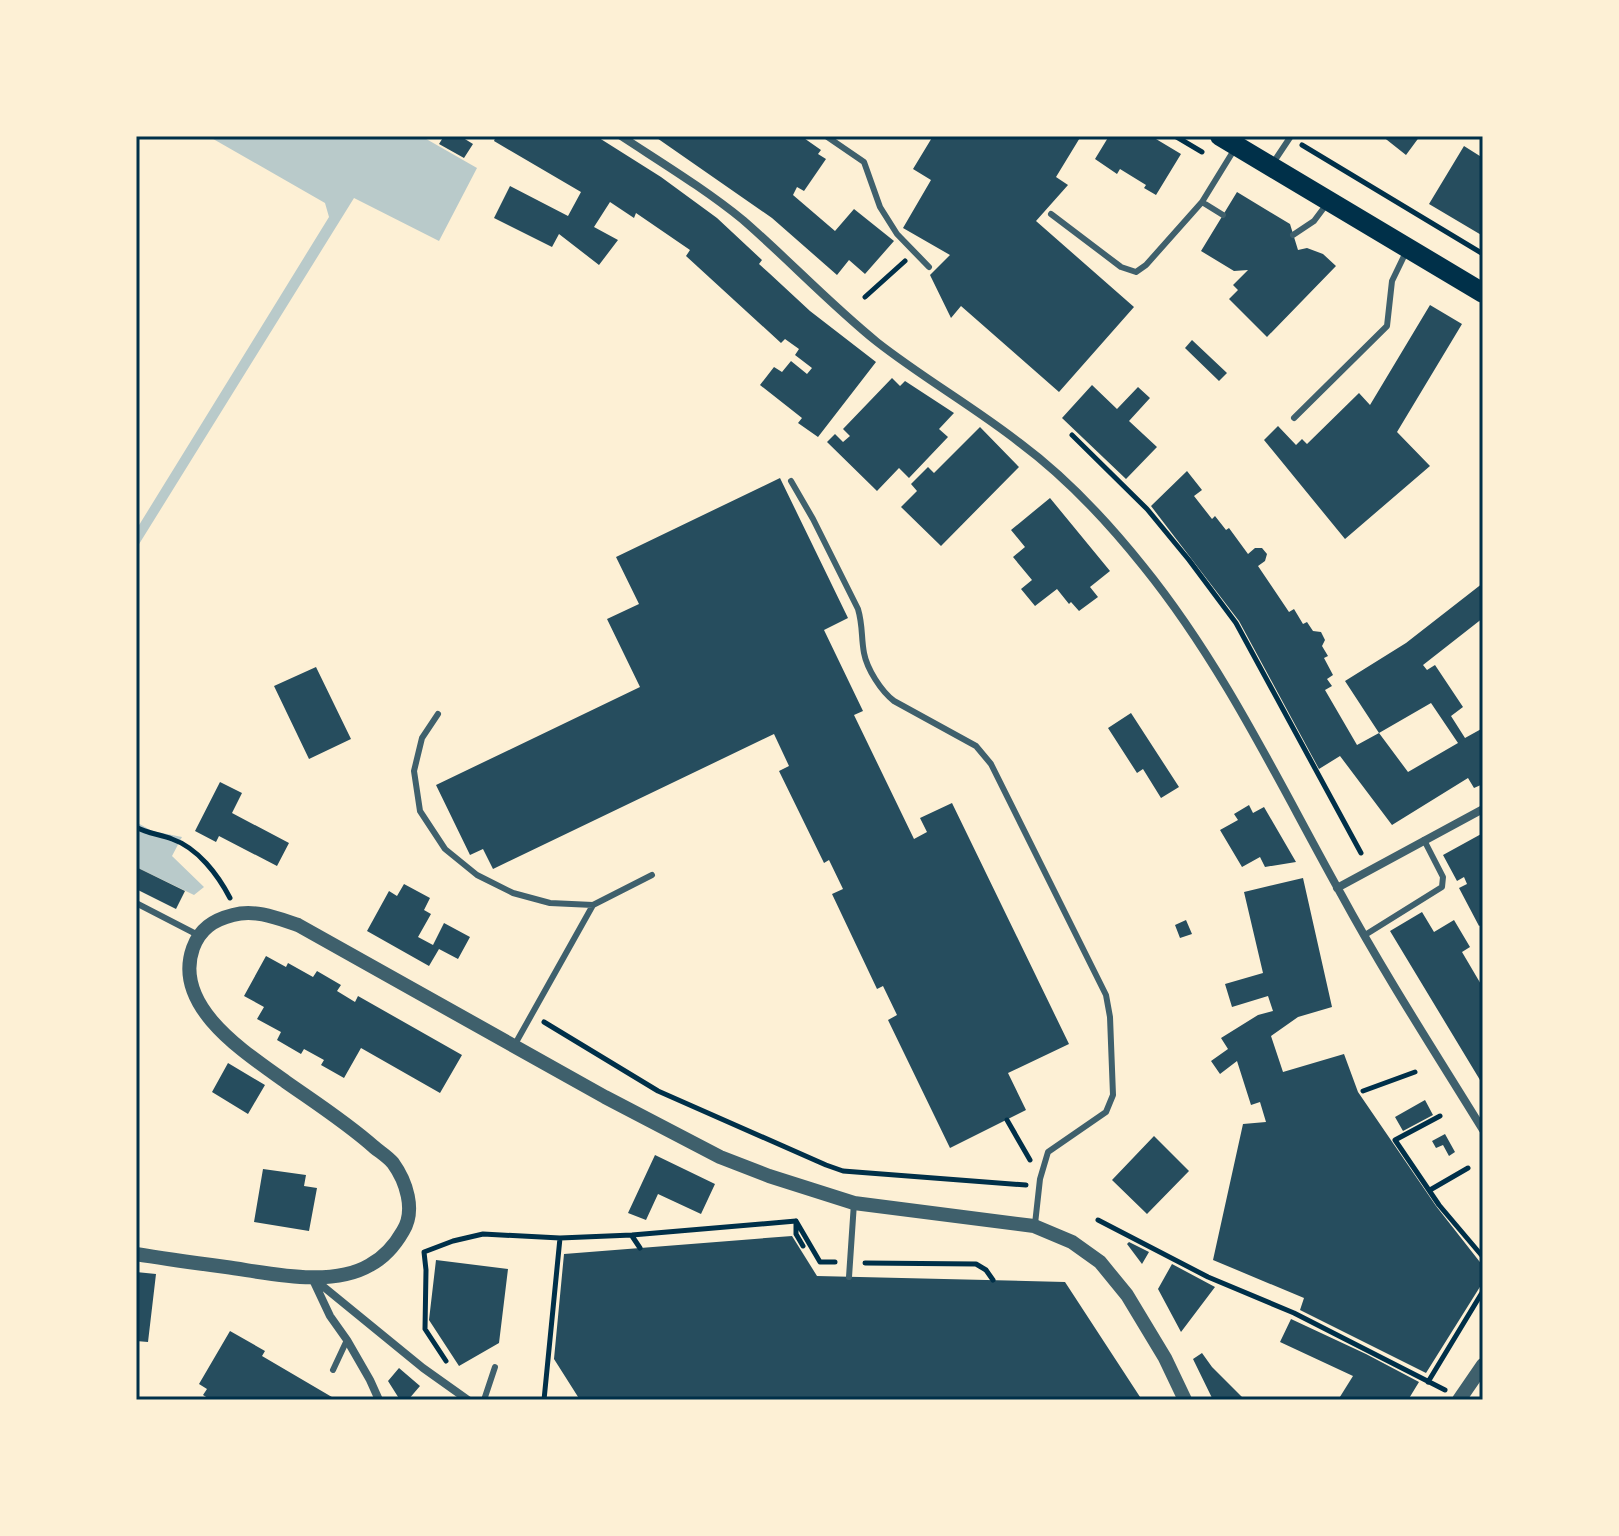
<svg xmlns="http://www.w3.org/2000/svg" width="1619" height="1536" font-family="Karla,sans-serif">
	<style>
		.green { fill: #b9caca }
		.building { fill: #264d5e; fill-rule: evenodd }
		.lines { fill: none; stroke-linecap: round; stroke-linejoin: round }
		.path { stroke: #003049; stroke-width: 5 }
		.service { stroke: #3f606c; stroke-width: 6 }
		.minor { stroke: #3f606c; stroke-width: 8 }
		.tertiary { stroke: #3f606c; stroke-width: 14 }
		.primary { stroke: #003049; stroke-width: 20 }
		.neatline { fill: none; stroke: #003049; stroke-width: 3 }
	</style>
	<rect width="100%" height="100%" fill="#fdf0d5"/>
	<path class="green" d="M208,136H421L477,168L439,241L354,198L136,549V530L329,217L325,203Z
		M136,822L152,831L182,837L172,856L204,887L194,895L136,867Z"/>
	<path class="building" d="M444,136H460L473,144L464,158L439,144Z
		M496,136H596L661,177L717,218L762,260L759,264L769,273L810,311L876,362L818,437L798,423L802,418L760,385L774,367L782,372L791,361L807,374L812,368L795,355L799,349L785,339L781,343L686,256L690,250L636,213L634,218L610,202L594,227L618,240L599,265L559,234L552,247L494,218L510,186L568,216L581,192L494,141Z
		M654,136H801L821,150L818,154L826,159L804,191L797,187L793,195L835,231L854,209L894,241L865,274L849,260L837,275L772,218Z
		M933,136H1081L1056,177L1068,185L1036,221L1134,307L1059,392L961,306L951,318L930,275L950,255L903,228L931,180L913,169Z
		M1109,136H1151L1181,154L1156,195L1144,188L1146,185L1120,169L1117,174L1095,159Z
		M1382,136H1420L1406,155Z
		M1464,146L1483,158V236L1429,204Z
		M1237,192L1290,224L1298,250L1307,248L1323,254L1336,266L1267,337L1229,299L1238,290L1233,285L1248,270L1234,271L1201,251Z
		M1430,305L1462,324L1397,432L1430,466L1345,539L1264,440L1278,426L1296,445L1302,439L1307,444L1359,393L1370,405Z
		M1192,340L1227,373L1219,381L1185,348Z
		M892,378L900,386L905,381L954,413L939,429L948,437L909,478L899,468L877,491L827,442L835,434L843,442L850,436L843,429Z
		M1092,385L1117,409L1138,387L1150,398L1129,421L1157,447L1126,479L1062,418Z
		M980,427L1019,467L941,546L901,507L917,491L911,484L928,467L934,473Z
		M1187,471L1202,490L1194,496L1212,519L1215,516L1226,530L1229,528L1248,554L1255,548H1262L1267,554L1265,561L1258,566L1289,612L1294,609L1303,624L1307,622L1313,631L1321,632L1325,640L1322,646L1328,656L1324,658L1333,675L1327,679L1332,686L1325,690L1357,745L1379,733L1345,681L1406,643L1483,583V618L1423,665L1427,670L1435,665L1463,707L1451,716L1465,738L1483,728V784L1474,788L1468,778L1392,825L1340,756L1319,769L1239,621L1151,506ZM1431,703L1458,743L1408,772L1379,733Z
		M780,478L848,618L824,630L863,711L854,715L914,839L927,832L920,818L952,803L1069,1044L1008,1073L1026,1110L950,1148L888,1020L897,1015L883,986L877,989L832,894L843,889L829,860L824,863L779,771L789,766L774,734L493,869L483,849L470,855L436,785L640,687L607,619L639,604L616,557Z
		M1050,498L1110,571L1090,587L1098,597L1079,611L1071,602L1069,604L1057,589L1035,606L1021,589L1032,580L1013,557L1025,547L1011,530Z
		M316,667L351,739L309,759L274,686Z
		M1131,713L1179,787L1161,798L1143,769L1137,773L1108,728Z
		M220,782L242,793L232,813L289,843L277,866L219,836L216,842L195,831Z
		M1249,805L1253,813L1264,807L1296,862L1265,867L1260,857L1242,867L1220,830L1238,820L1234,814Z
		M1483,833V924L1479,926L1459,888L1467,884L1464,877L1457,881L1443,855Z
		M136,867L185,891L176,909L136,889Z
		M1303,878L1332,1007L1298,1017L1271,1036L1283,1072L1344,1054L1358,1092L1436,1206L1483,1266V1282L1426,1373L1300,1310L1304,1298L1213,1260L1243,1124L1266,1122L1260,1102L1251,1105L1237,1061L1220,1074L1211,1061L1228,1049L1221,1038L1258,1015L1273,1011L1268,996L1232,1007L1225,984L1263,973L1244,892Z
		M404,884L430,898L424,910L431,914L418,937L433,945L444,923L470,937L458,959L439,949L429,966L367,931L389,891L397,896Z
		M1422,912L1434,932L1454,920L1470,947L1462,952L1482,986L1483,985V1085L1390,931Z
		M1186,920L1192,934L1180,938L1175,925Z
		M266,956L286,967L288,963L313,977L317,971L341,985L337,991L355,1002L358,996L462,1055L440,1093L361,1048L344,1078L321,1065L324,1060L304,1049L301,1054L277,1040L281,1032L257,1019L264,1007L244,996Z
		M228,1063L265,1085L248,1114L212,1092Z
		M1425,1100L1433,1115L1403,1131L1395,1117Z
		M1445,1134L1455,1152L1449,1156L1443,1145L1436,1148L1432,1141Z
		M1154,1136L1189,1171L1147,1214L1112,1180Z
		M655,1155L715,1184L701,1214L658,1194L646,1220L628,1213Z
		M263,1169L306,1175L304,1186L317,1188L309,1231L254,1222Z
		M792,1236L817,1276L1065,1282L1142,1400H580L554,1359L564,1254Z
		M1129,1242L1149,1252L1142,1264L1127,1244Z
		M436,1260L508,1269L499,1343L459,1366L429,1320Z
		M1172,1264L1215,1287L1181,1332L1158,1289Z
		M136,1272L156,1274L148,1342L136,1341Z
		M1291,1319L1366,1354L1419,1382L1408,1400H1338L1353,1376L1280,1342Z
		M230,1331L265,1351L262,1356L337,1400H211L203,1395L207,1389L199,1384Z
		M1202,1353L1212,1367L1245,1400H1213L1193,1359Z
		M399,1368L420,1386L408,1400H400L388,1381Z"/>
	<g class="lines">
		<path class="path" d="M1175,136L1202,152
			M1302,145L1483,254
			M865,297L905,261
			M1072,435L1147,509L1189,560L1236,623L1361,853
			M136,827C148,834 160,834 172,839C198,848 218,875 230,898
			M544,1022L658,1091L826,1165L843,1171L1026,1185
			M1363,1091L1415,1072
			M1440,1116L1395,1140L1439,1205L1483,1257
			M1007,1120L1030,1160
			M1430,1190L1468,1168
			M1098,1220L1208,1277L1294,1313L1445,1390
			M796,1221L820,1262H835
			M796,1222V1234L803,1246
			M632,1236L640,1248
			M865,1263L976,1264L986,1270L993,1280
			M446,1361L425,1329L426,1270L424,1252L453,1241L483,1234L560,1238L632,1235L796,1221
			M1428,1382L1483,1291
			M544,1400L560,1238"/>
		<path class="service" d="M826,136L864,162L880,207L897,234L929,267
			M1273,163L1291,136
			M1202,202L1223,215
			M1051,214L1121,267L1136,272L1146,265L1202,202L1234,150
			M1293,235L1314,221L1326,205
			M1294,418L1387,326L1392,281L1406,252
			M791,481L813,519L858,609C863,626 861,637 864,653C867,669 881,691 894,701L976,746L991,764L1106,995L1110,1017L1113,1095L1106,1112L1048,1152L1040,1179L1035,1224
			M438,714L422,738L414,771L420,811L445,849L477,875L513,893L550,903L593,905
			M136,903L198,935
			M1365,935L1442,887L1443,877L1424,840
			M514,1046L593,905L652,875
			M849,1277L854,1203
			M333,1370L347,1340
			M484,1400L495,1367"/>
		<path class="minor" d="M621,136C662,163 705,189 743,220C789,260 830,304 877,342C923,378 974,407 1020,443C1067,478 1107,521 1143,566C1224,666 1279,783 1341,894C1385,975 1435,1052 1483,1130
			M1337,888L1483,809
			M314,1279L423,1368L468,1400
			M314,1282L330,1316L347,1340L370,1380L379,1400"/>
		<path class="tertiary" d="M136,1254C166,1259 196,1263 226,1267C269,1273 331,1288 370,1265C385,1257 395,1245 403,1231C416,1210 406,1181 393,1163C388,1157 380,1152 374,1147C347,1123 316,1103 286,1082C246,1053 172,1007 193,948C200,929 213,920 233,915C255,909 277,918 298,925L605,1097L720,1157L769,1176L854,1203L1034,1226L1072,1242L1100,1262L1127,1295L1165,1358L1185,1400
			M1459,1400L1483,1365"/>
		<path class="primary" d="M1220,136L1483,293"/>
	</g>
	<rect width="1619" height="1536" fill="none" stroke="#fdf0d5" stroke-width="276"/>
	<rect x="138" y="138" width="1343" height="1260" class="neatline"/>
</svg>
